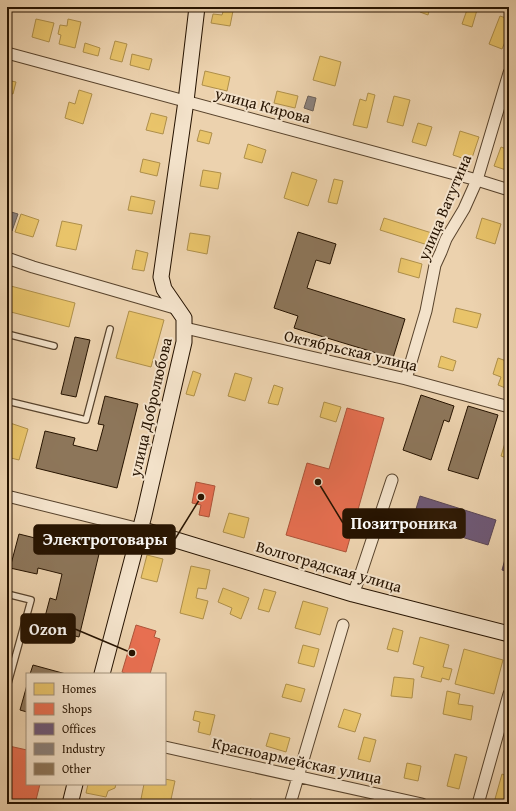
<svg xmlns="http://www.w3.org/2000/svg" width="516" height="811" font-family="'Gentium Book Plus',serif">
	<style>
		.homes { fill: #e9c46a; stroke: #ae8f4a }
		.shops { fill: #e76f51; stroke: #ad5339 }
		.offices { fill: #6d597a; stroke: #584455 }
		.industry { fill: #8a817c; stroke: #6c6057 }
		.building { fill: #8d765a; stroke: #261300 }
		.lines { fill: none; stroke-linecap: round; stroke-linejoin: round }
		.lane-casing { stroke: #58432c; stroke-width: 8 }
		.street-casing { stroke: #58432c; stroke-width: 13 }
		.secondary-casing { stroke: #261300; stroke-width: 17 }
		.lane { stroke: #f3e2ca; stroke-width: 5.5 }
		.street { stroke: #f3e2ca; stroke-width: 11 }
		.secondary { stroke: #f3e2ca; stroke-width: 15 }
		.labels { text-anchor: middle; stroke-width: 4; stroke-linejoin: round; paint-order: stroke }
		.street-label { font-size: 16px; fill: #261300; stroke: #f3e2ca }
		.leader { fill: none; stroke: #261300; stroke-width: 1.5 }
		.callout-dot { fill: #261300; stroke: #f3e2ca; stroke-width: 1.5 }
		.callout { fill: #261300; stroke: #261300; stroke-width: 1.5 }
		.callout-label { font-size: 17px; text-anchor: middle; font-weight: bold; fill: #fff }
	</style>
	<rect width="100%" height="100%" fill="#ecd2ae"/>
	<filter id="stains"><feTurbulence type="fractalNoise" baseFrequency=".005" numOctaves="4"/><feColorMatrix values="0 0 0 0 .2 0 0 0 0 .09 0 0 0 0 .02 0 0 0 .5 -.17"/></filter>
	<radialGradient id="worn" r=".72"><stop offset=".6" stop-color="#630" stop-opacity="0"/><stop offset="1" stop-color="#630" stop-opacity=".3"/></radialGradient>
	<path class="homes" d="M422,7H430L428,15L420,12Z
		M468,7L477,10L472,27L462,24Z
		M224,9L233,11L230,26L211,23L213,14L222,15Z
		M500,16L509,19V33L502,49L489,44Z
		M36,19L54,23L49,42L32,37Z
		M68,19L81,22L75,48L59,44L61,35L58,34L60,25L67,26Z
		M115,41L127,44L122,62L110,59Z
		M85,43L100,48L98,56L83,52Z
		M132,54L152,59L149,70L130,65Z
		M320,56L341,62L335,86L313,80Z
		M205,71L230,77L227,91L202,85Z
		M7,80L16,82L13,94L7,92Z
		M79,90L92,94L83,124L65,118L69,102L75,104Z
		M277,91L298,96L295,108L274,103Z
		M368,93L375,95L367,128L353,125L360,99L366,101Z
		M394,96L410,100L403,126L387,122Z
		M151,113L167,117L163,134L146,130Z
		M418,123L432,127L426,146L412,142Z
		M200,130L212,133L209,144L197,141Z
		M460,131L479,137L471,161L453,155Z
		M248,144L266,150L262,163L244,158Z
		M501,147L509,150V171L494,166Z
		M143,159L160,163L157,176L140,172Z
		M203,170L221,173L218,189L200,186Z
		M292,172L317,180L308,206L284,198Z
		M334,179L343,181L337,204L328,202Z
		M131,196L155,201L152,214L128,210Z
		M21,214L39,220L33,237L15,232Z
		M384,218L435,234L431,246L380,230Z
		M482,218L501,224L495,244L476,238Z
		M62,221L82,225L76,250L56,246Z
		M190,233L210,236L207,254L187,250Z
		M136,250L148,253L144,271L132,269Z
		M401,258L422,264L419,278L398,272Z
		M7,285L75,303L69,327L7,311Z
		M456,308L481,314L477,328L453,322Z
		M129,311L164,320L151,367L116,358Z
		M441,356L456,361L453,371L438,367Z
		M498,358L509,362L508,389L498,385L501,377L493,374Z
		M193,371L201,374L194,396L186,394Z
		M235,373L252,378L245,401L228,396Z
		M274,385L283,388L278,405L268,403Z
		M324,402L341,407L336,422L320,417Z
		M7,422L28,429L19,460L7,457Z
		M505,443L509,445V459L501,456Z
		M229,513L249,518L244,538L223,532Z
		M147,555L163,559L157,582L141,578Z
		M191,566L210,570L206,589L198,588L196,598L208,601L203,619L180,613Z
		M223,588L249,598L241,619L230,614L232,608L218,602Z
		M264,589L276,592L269,612L258,609Z
		M303,601L328,608L320,635L295,628Z
		M393,628L403,631L398,652L387,649Z
		M420,637L449,645L443,667L452,669L449,680L442,678L441,682L421,677L424,667L413,664Z
		M303,645L319,649L314,667L298,663Z
		M464,649L503,660L494,694L455,684Z
		M394,677L414,679L412,698L391,696Z
		M286,684L305,689L301,702L282,697Z
		M447,691L460,694L458,704L473,706L471,720L443,714Z
		M344,709L361,714L355,732L338,727Z
		M195,711L215,715L210,735L198,732L200,722L193,720Z
		M270,733L290,738L286,752L266,746Z
		M364,737L376,740L370,762L358,759Z
		M455,754L467,757L459,789L447,786Z
		M407,763L421,766L418,781L404,778Z
		M502,774L509,777V803L495,799Z
		M165,779L175,781L170,804H140L144,784H165Z
		M88,784H116L115,788L108,791L106,797L86,793Z
		M250,799L271,804H248Z"/>
	<path class="shops" d="M347,408L384,418L346,552L286,535L307,463L329,469Z
		M196,482L215,486L209,517L199,515L201,505L192,503Z
		M136,625L156,631L154,637L160,639L150,674H127L122,672Z
		M9,746L27,750V784H40L35,804H7V755Z"/>
	<path class="offices" d="M420,496L496,520L488,545L412,522Z
		M509,545V572L502,570Z"/>
	<path class="industry" d="M308,96L316,98L313,111L304,108Z
		M8,211L18,214L12,231L7,230Z"/>
	<path class="building" d="M298,232L336,244L330,264L316,260L307,288L405,319L393,358L294,328L298,316L274,308Z
		M75,337L90,340L76,397L61,394Z
		M421,395L454,406L449,422L444,420L431,460L403,450Z
		M105,396L138,404L117,488L36,468L45,431L75,438L73,445L97,451L104,425L98,424Z
		M468,406L498,415L478,479L448,470Z
		M19,534L99,554L79,637L42,628L50,598L56,600L62,574L38,568L37,574L10,568Z
		M33,665L66,674H30Z
		M27,685V712L20,710Z"/>
	<g class="lines">
		<defs>
			<path id="lane" d="M7,334L54,346
				M7,401L86,420L110,329
				M7,594L31,600L7,687"/>
			<path id="street" d="M7,53L477,180L509,190
				M7,258L33,267L178,309
				M185,328L406,379L509,407
				M406,379L426,311L435,265L441,252L446,239L464,209L477,180L509,73
				M7,496L140,529
				M353,594L360,576L392,480
				M165,747L422,804
				M290,804L343,625
				M478,804L509,694"/>
			<path id="secondary" d="M140,529L353,594L509,634
				M102,674L144,515L184,342V318L164,289L161,277L186,101L197,7
				M70,804L75,784"/>
		</defs>
		<use href="#lane" class="lane-casing"/>
		<use href="#street" class="street-casing"/>
		<use href="#secondary" class="secondary-casing"/>
		<use href="#lane" class="lane"/>
		<use href="#street" class="street"/>
		<use href="#secondary" class="secondary"/>
	</g>
	<g class="labels">
		<g class="street-label">
			<text transform="translate(263 105) rotate(15)" y="6">улица Кирова</text>
			<text transform="translate(444 207) rotate(-67)" y="6">улица Ватутина</text>
			<text transform="translate(351 350) rotate(13)" y="6">Октябрьская улица</text>
			<text transform="translate(150 407) rotate(-77)" y="6">улица Добролюбова</text>
			<text transform="translate(329 566) rotate(16)" y="6">Волгоградская улица</text>
			<text transform="translate(297 760) rotate(12)" y="6">Красноармейская улица</text>
		</g>
	</g>
	<path class="leader" d="M318 482L343 523M201 497L175 539M132 653L75 629"/>
	<g class="callout-dot">
		<circle cx="318" cy="482" r="4"/>
		<circle cx="201" cy="497" r="4"/>
		<circle cx="132" cy="653" r="4"/>
	</g>
	<g class="callout">
		<rect x="343" y="509" width="122" height="29" rx="4"/>
		<rect x="34" y="525" width="141" height="29" rx="4"/>
		<rect x="21" y="614" width="54" height="29" rx="4"/>
	</g>
	<g class="callout-label">
		<text x="404" y="529">Позитроника</text>
		<text x="105" y="545">Электротовары</text>
		<text x="48" y="635">Ozon</text>
	</g>
	<rect width="516" height="811" fill="none" stroke="#ecd2ae" stroke-width="24"/>
	<rect x="8" y="8" width="500" height="795" fill="none" stroke="#261300" stroke-width="2"/>
	<rect x="12" y="12" width="492" height="787" fill="none" stroke="#261300"/>
	<rect x="26" y="673" width="140" height="112" fill="#f3e2ca" stroke="#a18f79"/>
	<rect x="34" y="683" width="20" height="12" fill="#e9c46a" stroke="#a18f79"/>
	<text x="62" y="693" font-size="12" fill="#261300">Homes</text>
	<rect x="34" y="703" width="20" height="12" fill="#e76f51" stroke="#a18f79"/>
	<text x="62" y="713" font-size="12" fill="#261300">Shops</text>
	<rect x="34" y="723" width="20" height="12" fill="#6d597a" stroke="#a18f79"/>
	<text x="62" y="733" font-size="12" fill="#261300">Offices</text>
	<rect x="34" y="743" width="20" height="12" fill="#8a817c" stroke="#a18f79"/>
	<text x="62" y="753" font-size="12" fill="#261300">Industry</text>
	<rect x="34" y="763" width="20" height="12" fill="#8d765a" stroke="#a18f79"/>
	<text x="62" y="773" font-size="12" fill="#261300">Other</text>
	<rect width="100%" height="100%" filter="url(#stains)"/>
	<rect width="100%" height="100%" fill="url(#worn)"/>
</svg>
